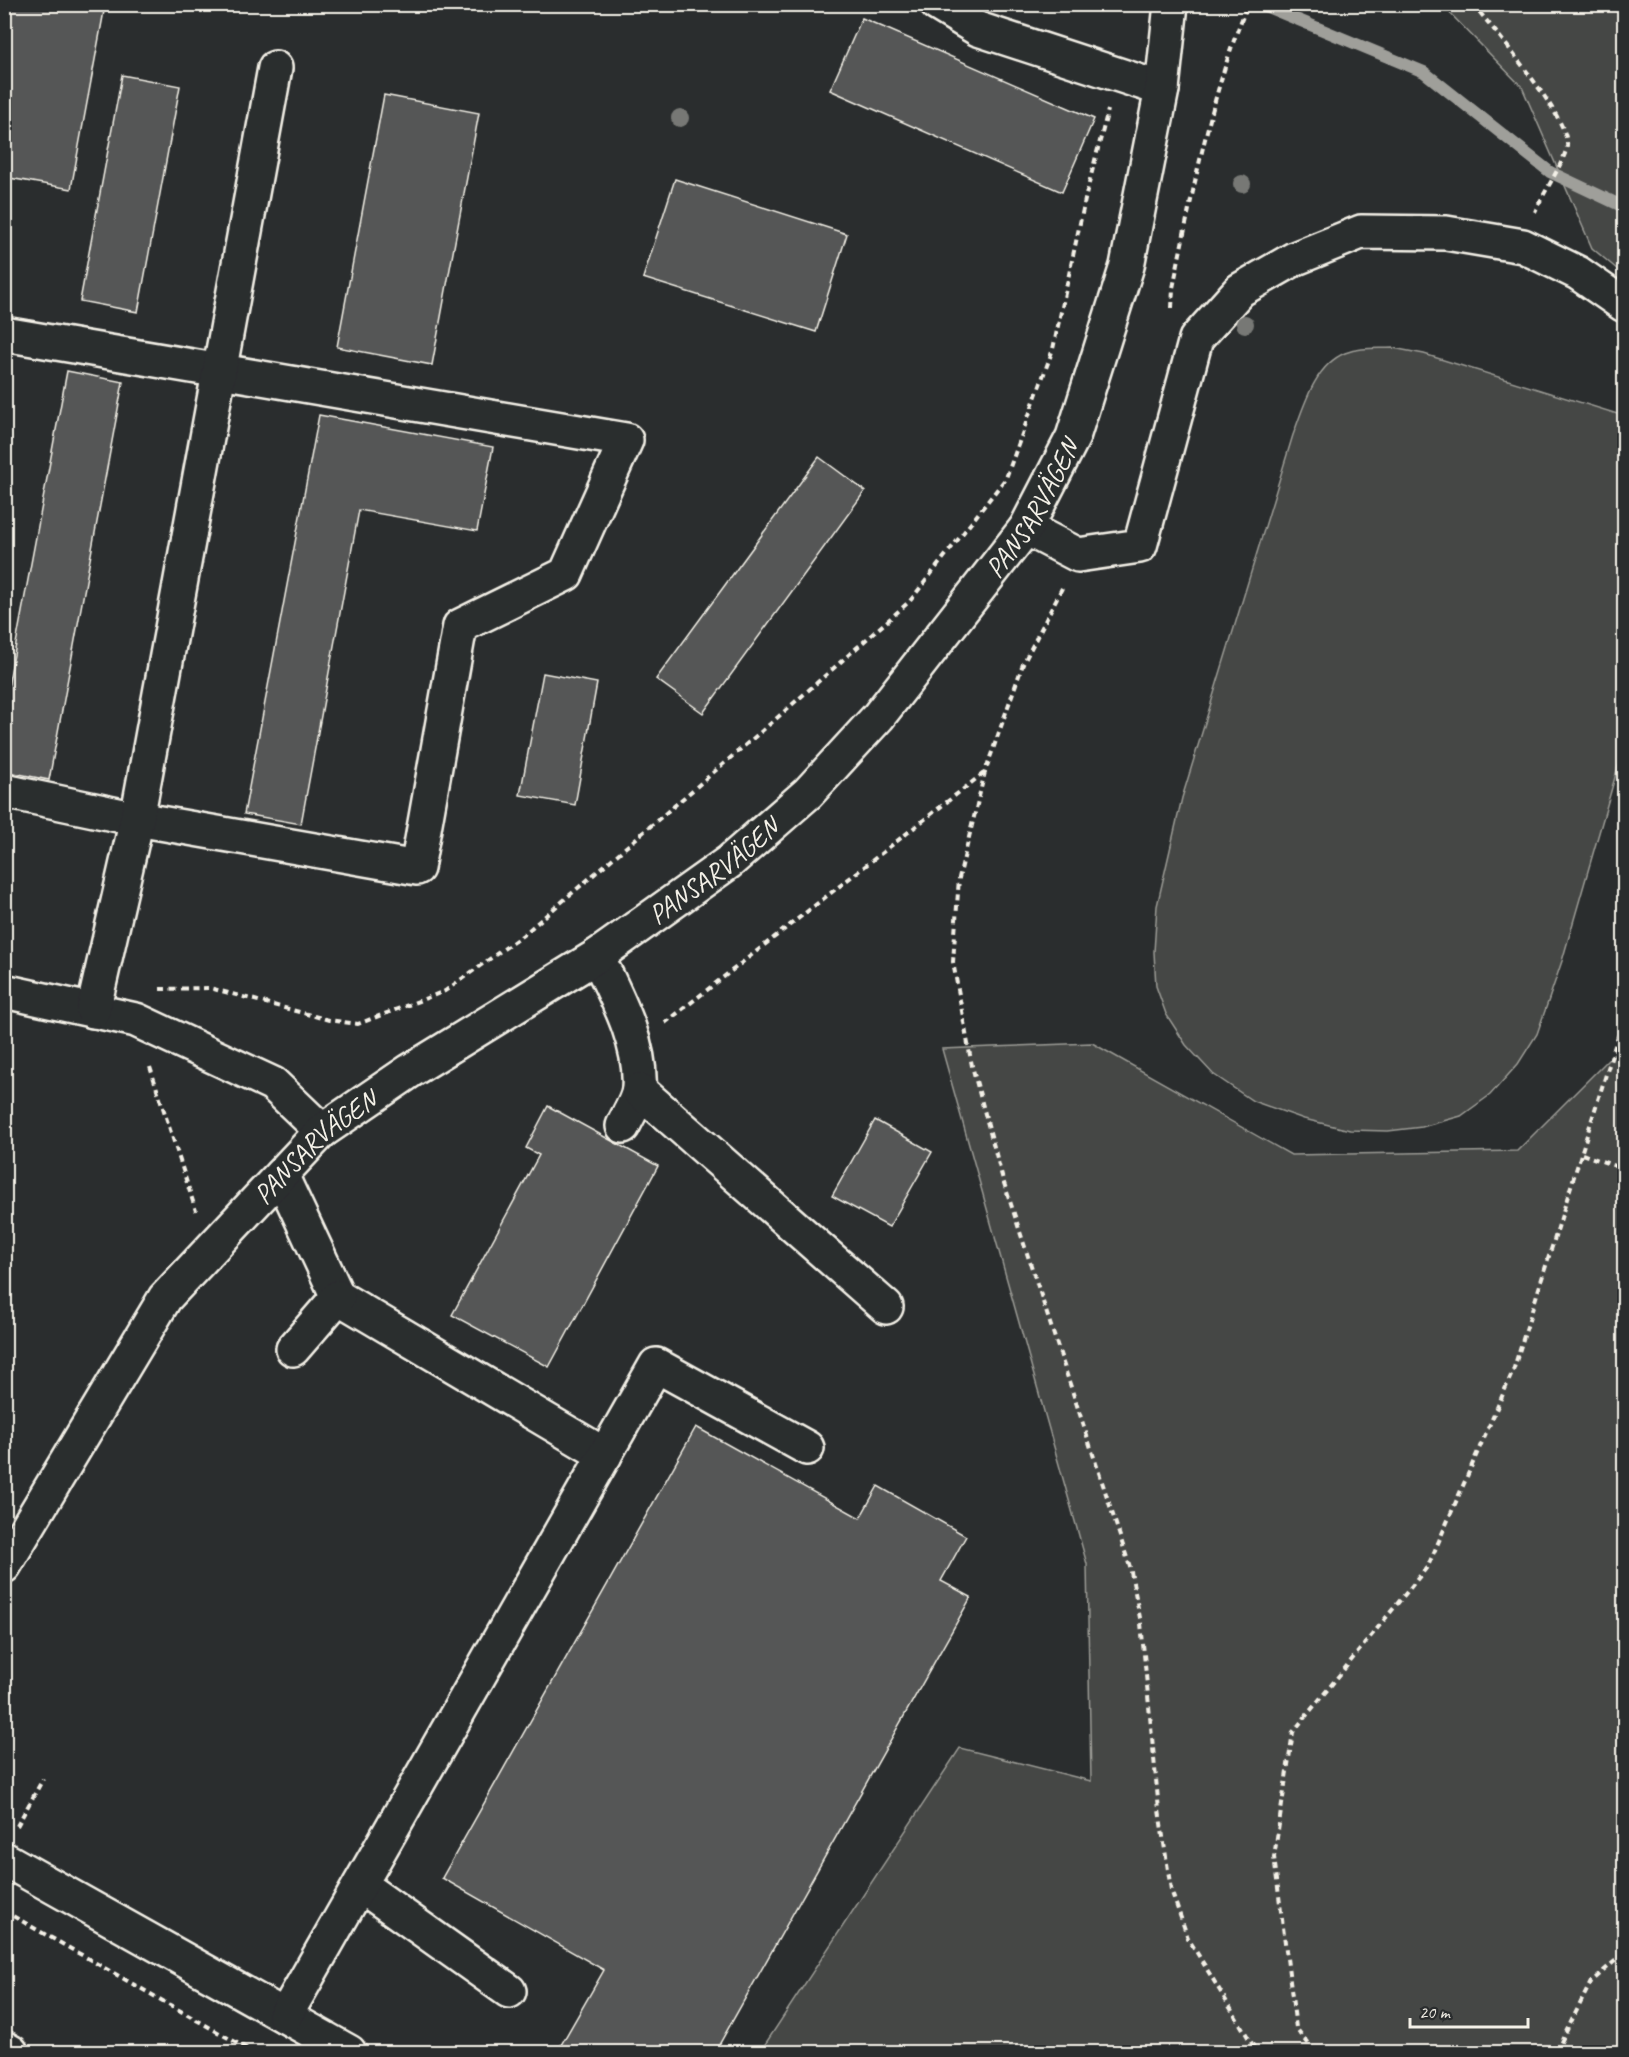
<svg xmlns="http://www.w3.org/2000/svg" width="1629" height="2057" font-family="Caveat,sans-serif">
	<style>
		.green { fill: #444645; stroke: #9c9c96; stroke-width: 1.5 }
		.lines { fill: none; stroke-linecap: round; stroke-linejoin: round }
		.stream { stroke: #9f9f9a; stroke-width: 12 }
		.building { fill: #555756; stroke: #f4f1e8; stroke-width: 1.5 }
		.minor-casing { stroke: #f4f1e8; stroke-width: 38 }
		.path { stroke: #f4f1e8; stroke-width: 4; stroke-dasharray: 6 4.5; stroke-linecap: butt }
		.minor { stroke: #2a2d2e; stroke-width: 33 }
		.tree { fill: #777875 }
		.labels { text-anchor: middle; stroke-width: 4.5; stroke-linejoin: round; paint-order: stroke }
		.street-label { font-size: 28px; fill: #f4f1e8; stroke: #2a2d2e }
	</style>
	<rect width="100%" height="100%" fill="#2a2d2e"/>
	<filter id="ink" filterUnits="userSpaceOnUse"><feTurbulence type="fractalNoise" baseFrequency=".0167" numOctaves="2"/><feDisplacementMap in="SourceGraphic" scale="12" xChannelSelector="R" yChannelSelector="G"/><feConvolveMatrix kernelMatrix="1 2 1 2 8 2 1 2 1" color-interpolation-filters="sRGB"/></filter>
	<g filter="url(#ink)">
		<path class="green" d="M1442,5H1624V275L1592,248L1522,87Z
			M1393,348L1424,354L1624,416V746L1562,961L1537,1034L1518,1064L1490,1095L1461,1116L1422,1127L1388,1131L1350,1130L1304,1119L1253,1101L1213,1074L1186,1045L1166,1014L1156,986L1154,952L1157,906L1182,798L1293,435C1304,406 1314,366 1345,353C1360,347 1377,349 1393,348Z
			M1092,1043L1291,1155L1517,1151L1624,1044V2052H760L960,1748L1091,1781L1087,1564L942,1049Z"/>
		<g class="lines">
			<path class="stream" d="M1260,4L1424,72L1550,172L1624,207"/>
		</g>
		<path class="building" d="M4,4H69L104,11L71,189L4,177Z
			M862,18L1094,119L1062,192L830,90Z
			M122,75L180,86L138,312L80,301Z
			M384,95L479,113L432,365L337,347Z
			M675,179L847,234L816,332L643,278Z
			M67,371L123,382L49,780L4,771V708Z
			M319,415L493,447L477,531L359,510L301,824L244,814Z
			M819,457L865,491L703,713L656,679Z
			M543,673L597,683L575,805L520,795Z
			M548,1106L658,1166L549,1367L452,1315L539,1155L526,1148Z
			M875,1120L932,1152L889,1227L832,1196Z
			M696,1427L860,1518L878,1486L966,1536L941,1581L971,1597L715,2052H557L604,1970L442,1878Z"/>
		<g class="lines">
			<defs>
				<g id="minor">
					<path d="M937,4L978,29L1162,89"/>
					<path d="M4,334L626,440L566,574L460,626L417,868L137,819L4,791"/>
					<path d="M1026,528L1078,555L1140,546L1196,339L1240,290L1294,259L1361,232L1446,233L1523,246L1578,273L1624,305"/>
					<path d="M597,956C616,996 642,1043 639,1088C638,1100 628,1115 623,1126"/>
					<path d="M4,991L136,1020L273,1084L322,1131"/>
					<path d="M93,1011L137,819L275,68"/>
					<path d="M639,1090L886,1307"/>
					<path d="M281,1175L338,1297L605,1455"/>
					<path d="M293,1349L338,1297"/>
					<path id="s1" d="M4,1566L165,1298L322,1131L410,1071L597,956L729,862L808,793L878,717L1026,528L1073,437L1127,266L1162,89L1171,4"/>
					<path d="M4,1859L349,2052"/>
					<path d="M360,1885L509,1991"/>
					<path d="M285,2016L656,1365L807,1448"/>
					<path d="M4,2048L11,2052"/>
				</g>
			</defs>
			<use href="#minor" class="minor-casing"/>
			<path class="path" d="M1473,4C1493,29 1570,118 1567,146C1565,161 1542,195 1535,212
				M1172,308L1173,288C1192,195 1211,92 1248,4
				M1062,588L1023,664L985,772L959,878L953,962L972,1066L1003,1180L1130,1567L1141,1623L1159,1810L1171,1890L1188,1938L1257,2052
				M160,989L210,988L329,1020L358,1024L445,991L523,935L770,724L910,601L1006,478L1053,349L1086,195L1108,110
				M665,1023L985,772
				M150,1067L196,1211
				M1582,1154L1624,1169
				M17,1826L43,1779
				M4,1911L253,2052
				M1315,2052L1296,2028L1274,1857L1293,1732L1428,1566L1513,1371L1624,1017
				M1556,2052L1591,1982L1624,1953"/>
			<use href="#minor" class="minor"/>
		</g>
		<g class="tree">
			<circle cx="680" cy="118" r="9"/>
			<circle cx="1242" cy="184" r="9"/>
			<circle cx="1245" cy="324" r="9"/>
		</g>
	</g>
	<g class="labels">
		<g class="street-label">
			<text dy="10" stroke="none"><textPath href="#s1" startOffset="1498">PANSARVÄGEN</textPath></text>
			<text dy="10" stroke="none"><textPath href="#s1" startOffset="1012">PANSARVÄGEN</textPath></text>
			<text dy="10" stroke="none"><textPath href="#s1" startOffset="526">PANSARVÄGEN</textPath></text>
		</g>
	</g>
	<rect width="1629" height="2057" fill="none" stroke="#2a2d2e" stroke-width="24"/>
	<rect x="12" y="12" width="1605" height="2033" fill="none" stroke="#f4f1e8" stroke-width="2" filter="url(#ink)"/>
	<path d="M1410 2018v9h118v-9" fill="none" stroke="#f4f1e8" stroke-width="3"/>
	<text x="1419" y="2018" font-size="18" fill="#f4f1e8" stroke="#2a2d2e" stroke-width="4.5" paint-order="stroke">20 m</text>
</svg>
